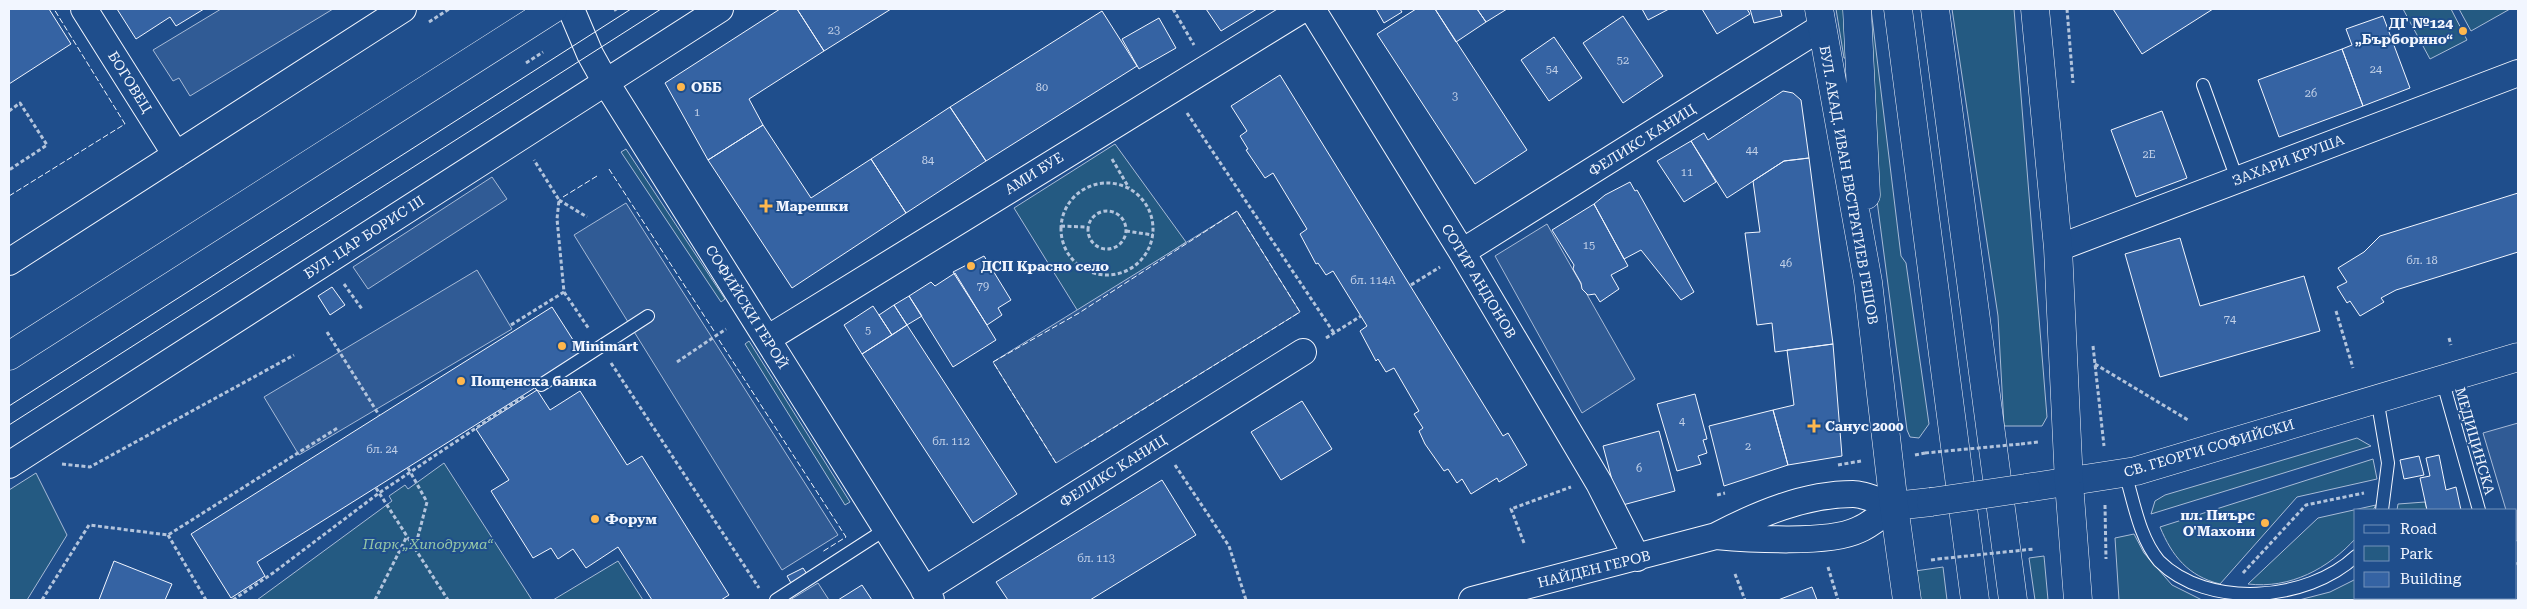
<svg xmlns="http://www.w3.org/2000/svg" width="2527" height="609" font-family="'Roboto Serif',serif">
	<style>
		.green { fill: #245a82; stroke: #a8bbd7 }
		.parking { fill: #305b95; stroke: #a8bbd7 }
		.building { fill: #3563a3; stroke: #f2f6ff }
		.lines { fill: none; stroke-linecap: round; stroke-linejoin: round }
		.lane-casing { stroke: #f2f6ff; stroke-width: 14 }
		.street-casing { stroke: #f2f6ff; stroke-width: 28 }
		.secondary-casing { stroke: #f2f6ff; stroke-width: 29 }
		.primary-casing { stroke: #f2f6ff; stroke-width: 29 }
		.path { stroke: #b3c4dc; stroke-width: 3; stroke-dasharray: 4 2.5; stroke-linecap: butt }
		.lane { stroke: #1f4e8c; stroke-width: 12 }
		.street { stroke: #1f4e8c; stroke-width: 26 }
		.secondary { stroke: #1f4e8c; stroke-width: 28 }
		.primary { stroke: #1f4e8c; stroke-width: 28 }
		.tram { stroke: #f2f6ff; stroke-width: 1 }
		.secondary-bridge-casing { stroke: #f2f6ff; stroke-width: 29; stroke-linecap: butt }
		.path-bridge { stroke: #b3c4dc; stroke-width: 3; stroke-dasharray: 4 2.5; stroke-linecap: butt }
		.secondary-bridge { stroke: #1f4e8c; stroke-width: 28 }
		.fence { stroke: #f2f6ff; stroke-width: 1; stroke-dasharray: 6 2.5; stroke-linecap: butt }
		.poi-dot { fill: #ffb74d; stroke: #1f4e8c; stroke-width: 2 }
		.labels { text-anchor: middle; stroke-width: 4; stroke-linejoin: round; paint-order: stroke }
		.number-label { font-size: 11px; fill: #c3d1e8 }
		.poi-label { font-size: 14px; font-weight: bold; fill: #f2f6ff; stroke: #1f4e8c; text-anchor: start }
		.street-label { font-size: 14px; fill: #f2f6ff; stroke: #1f4e8c }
		.park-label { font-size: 14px; font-style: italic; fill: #97c8a6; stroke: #1f4e8c }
	</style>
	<rect width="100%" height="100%" fill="#1f4e8c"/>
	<path class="green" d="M1836,9H1845L1847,58H1844Z
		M1865,9H1871L1901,256L1906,263L1929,424L1919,438L1910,437L1907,430L1876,193Z
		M1952,9H2014L2047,417L2042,426H2004L1998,316Z
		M2403,9H2451L2467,40L2430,59Z
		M2459,9H2510L2471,31Z
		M1115,144L1186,242L1079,313L1014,208Z
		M626,149L725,299L721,302L621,152Z
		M749,341L850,502L845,505L745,344Z
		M2357,438L2371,446L2151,514L2155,501L2165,495Z
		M2373,459L2377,479L2297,497L2220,584C2188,576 2172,556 2160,527Z
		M444,463L532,600H257L392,501L389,496L405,485L408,489Z
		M36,473L67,535L27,600H9V490Z
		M2425,502L2427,510H2397L2398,504Z
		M2376,505L2373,510H2356V538C2328,569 2290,589 2248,584L2318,518Z
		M2134,534L2144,553L2172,585L2202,600H2119L2115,538Z
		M2044,556L2048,600H2035L2029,558Z
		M618,561L643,600H553Z
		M1943,567L1947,600H1919L1915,571Z
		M2356,579V598H2384L2374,600H2299L2330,592Z"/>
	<path class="parking" d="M221,9H333L190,96L179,78L173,81L153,50Z
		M492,177L507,199L368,289L353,267Z
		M626,203L838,535L782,570L574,235Z
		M1237,211L1300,312L1056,463L993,362Z
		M1547,224L1635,379L1582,413L1495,256Z
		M477,270L512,329L299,455L264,397Z
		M2518,423V540L2516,541V510H2506L2483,433Z
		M818,583L829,600H790Z"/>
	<path class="building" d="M9,9H49L71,44L9,84Z
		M117,9H204L176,26L170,17L136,39Z
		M780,9H797L824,51L749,99L763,125L708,160L665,83Z
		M797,9H891L824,51Z
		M1206,9H1257L1221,31Z
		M1376,9H1400L1402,12L1384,23Z
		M1416,9H1435L1527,150L1475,184L1377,34Z
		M1435,9H1477L1486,22L1456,42Z
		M1477,9H1507L1486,22Z
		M1642,9H1669L1648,20Z
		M1702,9H1747L1750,14L1717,34Z
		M1750,9H1780L1782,16L1754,23Z
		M2113,9H2213L2142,54Z
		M1102,11L1137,66L986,161L950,107Z
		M1623,16L1663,76L1623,103L1583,43Z
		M2383,16L2410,88L2363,106L2342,49L2352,45L2346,29Z
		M1159,18L1176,48L1139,69L1122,39Z
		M1554,37L1582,78L1549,101L1521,60Z
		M2342,49L2363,106L2279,137L2258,80Z
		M1280,75L1503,436L1508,433L1527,465L1499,482L1497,478L1471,494L1462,479L1457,483L1448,469L1444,471L1425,444L1419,431L1423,428L1414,414L1419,411L1394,368L1386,372L1378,359L1376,361L1360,331L1367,326L1333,271L1326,275L1318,263L1316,264L1300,234L1307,229L1273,173L1265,178L1246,150L1248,149L1240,136L1247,131L1231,106Z
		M1783,91L1793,93L1801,100L1809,158L1784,161L1727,198L1691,141L1704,133L1708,140Z
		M950,107L986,161L906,213L871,159Z
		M2162,111L2187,178L2136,197L2111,130Z
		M763,125L811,198L871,159L906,213L792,288L708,160Z
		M1691,141L1716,182L1684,202L1657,161Z
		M1809,158L1833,344L1775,352L1772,323L1757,325L1745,233L1760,232L1753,181L1784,161Z
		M1630,182L1635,191L1637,190L1694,292L1681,300L1641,250L1624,259L1594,204L1605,195Z
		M2518,193V252L2396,290L2381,298L2384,302L2360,316L2350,301L2347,303L2337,287L2347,282L2338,268L2364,252L2380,236Z
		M1594,204L1628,266L1611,275L1619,289L1600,302L1595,294L1588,295L1582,289L1581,283L1573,269L1574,265L1552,230Z
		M2180,238L2200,306L2304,276L2320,331L2160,377L2125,254Z
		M984,256L1011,300L998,308L1002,315L987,325L953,272Z
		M955,273L996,340L953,367L909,296L931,282L935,286Z
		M332,287L345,305L330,315L318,296Z
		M909,296L922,316L907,325L894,305Z
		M894,305L907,325L892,335L879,315Z
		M873,306L892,335L862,354L844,325Z
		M552,307L584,357L257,562L265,576L231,598L191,534Z
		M907,325L1017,494L973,523L862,354Z
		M1833,344L1842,456L1788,465L1773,410L1794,405L1787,350Z
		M537,390L550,410L580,391L627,465L642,456L729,595L721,600H652L618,547L586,568L573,549L558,559L551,548L533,558L491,491L509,480L476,429Z
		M1695,394L1707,439L1703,440L1707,453L1698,456L1701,464L1677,471L1657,404Z
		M1302,401L1332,449L1281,480L1251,432Z
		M1773,410L1788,465L1724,486L1709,426Z
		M1659,431L1675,491L1619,506L1603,446Z
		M2439,455L2446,490L2456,487L2461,510H2427L2420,478L2430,476L2426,458Z
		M2419,456L2424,475L2404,479L2400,460Z
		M1162,480L1196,535L1090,600H1008L996,582Z
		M114,561L172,584L165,600H99Z
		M803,568L807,574L791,583L787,576Z
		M862,585L872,600H838Z
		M1812,587L1817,600H1778Z"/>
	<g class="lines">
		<defs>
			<path id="lane" d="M2203,85L2237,179
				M2442,379L2479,510
				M541,385L648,316
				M2377,398L2388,463L2382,510
				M2125,473C2134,502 2139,537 2159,561C2207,609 2307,602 2356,556
				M2503,598L2504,600
				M776,600L886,529"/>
			<path id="street" d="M84,9L176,155
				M571,9L590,54L605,81L931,600
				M1312,9L1462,252L1599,483L1637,558
				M2058,248L2518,73
				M1462,252L1822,27
				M9,262L403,9
				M767,339L1303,9
				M9,465L720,9
				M1716,536C1750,539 1829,544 1858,530C1871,525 1882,514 1894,506
				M924,590L1303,352
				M1472,600L1716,536C1758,514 1805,494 1853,494C1865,494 1881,502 1894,506"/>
			<path id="secondary" d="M2026,488L2136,471L2518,357
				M1894,506L1931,502"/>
			<path id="primary" d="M1819,9L1868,282L1894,506L1907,600
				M1857,9L1866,195
				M1898,9L1975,600
				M1935,9L2013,600
				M2035,9L2058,248L2069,483L2078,600
				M9,356L553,9"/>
		</defs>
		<use href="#lane" class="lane-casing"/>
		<use href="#street" class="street-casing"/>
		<use href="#secondary" class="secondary-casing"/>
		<use href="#primary" class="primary-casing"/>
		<path class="path" d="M615,9L616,11
			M1173,9L1194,45
			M2067,9L2073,83
			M429,22L449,9
			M526,63L543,52
			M9,111L20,103L47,145L9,170
			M1187,113L1334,333
			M1112,159L1129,188
			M1061 229a46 46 0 1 1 92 0a46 46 0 1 1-92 0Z
			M559,200L587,217
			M1088 230a19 19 0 1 1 38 0a19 19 0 1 1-38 0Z
			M1061,226L1087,227
			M1126,231L1153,235
			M344,284L362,309
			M1411,285L1440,267
			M564,292L589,329
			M2336,311L2353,368
			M511,325L564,292L557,219L559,200L534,160
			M327,332L379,415
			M1326,338L1361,316
			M2449,338L2451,345
			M2093,346L2104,446
			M677,362L726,329
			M611,363L759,588
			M2095,364L2188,420
			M2021,444L2038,442
			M1915,455L1925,453
			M62,464L90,467L294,355
			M1175,465L1229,546L1246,600
			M1838,465L1861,461
			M408,468L427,502L415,548
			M376,488L448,600
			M1717,495L1725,493
			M2105,505L2106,559
			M168,535L206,600
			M1524,543L1511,509L1571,487
			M1931,560L1938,559
			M2516,564L2518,563
			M1828,567L1838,600
			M2243,573L2306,505L2364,493
			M1735,574L1745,600
			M42,600L89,525L168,535L339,427
			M233,600L273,573L379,493L524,396
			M375,600L407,536"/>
		<use href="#lane" class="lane"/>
		<use href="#street" class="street"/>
		<use href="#secondary" class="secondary"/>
		<use href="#primary" class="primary"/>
		<path class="tram" d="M9,406L631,9
			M9,425L661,9"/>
		<defs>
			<path id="secondary-bridge" d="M1931,502L2026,488"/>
		</defs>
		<use href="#secondary-bridge" class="secondary-bridge-casing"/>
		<path class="path-bridge" d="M1925,453L2021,444
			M1938,559L2034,549"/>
		<use href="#secondary-bridge" class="secondary-bridge"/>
		<path class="fence" d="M609,169L714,331
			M9,196L125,124L54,9
			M563,197L597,176
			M719,340L846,537L822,552
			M1056,463L993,362L1079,313L1237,211L1300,312L1081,448
			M2374,600L2384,598"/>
	</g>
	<g class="poi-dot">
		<circle cx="2463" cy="31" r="5"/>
		<circle cx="681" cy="87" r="5"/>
		<path d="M763.5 198.5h5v5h5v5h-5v5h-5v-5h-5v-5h5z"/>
		<circle cx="971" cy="266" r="5"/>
		<circle cx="562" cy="346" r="5"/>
		<circle cx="461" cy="381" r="5"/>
		<path d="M1811.5 418.5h5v5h5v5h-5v5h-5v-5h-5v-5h5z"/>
		<circle cx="595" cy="519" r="5"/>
		<circle cx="2265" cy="523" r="5"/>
	</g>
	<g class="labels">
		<g class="number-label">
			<text x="834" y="34">23</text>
			<text x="1623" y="64">52</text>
			<text x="1552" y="73">54</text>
			<text x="2376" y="73">24</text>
			<text x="1042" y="91">80</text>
			<text x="2311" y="97">26</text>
			<text x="1455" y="100">3</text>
			<text x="697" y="116">1</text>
			<text x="1752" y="154">44</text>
			<text x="2149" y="158">2Е</text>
			<text x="928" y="164">84</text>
			<text x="1687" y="176">11</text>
			<text x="1589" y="249">15</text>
			<text x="2422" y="264">бл. 18</text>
			<text x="1786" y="267">46</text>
			<text x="1373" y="284">бл. 114А</text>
			<text x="983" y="290">79</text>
			<text x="2230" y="323">74</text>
			<text x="868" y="334">5</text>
			<text x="1682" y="425">4</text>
			<text x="951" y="445">бл. 112</text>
			<text x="1748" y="450">2</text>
			<text x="382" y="453">бл. 24</text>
			<text x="1639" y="472">6</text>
			<text x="1096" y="562">бл. 113</text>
		</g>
		<g class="poi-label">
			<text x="2453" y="28" text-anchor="end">ДГ №124<tspan x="2453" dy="16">„Бърборино“</tspan></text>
			<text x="691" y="92">ОББ</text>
			<text x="776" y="211">Марешки</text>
			<text x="981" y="271">ДСП Красно село</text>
			<text x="572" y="351">Minimart</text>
			<text x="471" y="386">Пощенска банка</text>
			<text x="1825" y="431">Санус 2000</text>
			<text x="2255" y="520" text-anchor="end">пл. Пиърс<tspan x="2255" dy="16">О'Махони</tspan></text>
			<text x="605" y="524">Форум</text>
		</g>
		<g class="street-label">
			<text transform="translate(130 82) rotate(58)" y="5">БОГОВЕЦ</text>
			<text transform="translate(1642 140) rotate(-32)" y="5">ФЕЛИКС КАНИЦ</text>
			<text transform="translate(2288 160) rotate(-21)" y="5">ЗАХАРИ КРУША</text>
			<text transform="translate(1034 173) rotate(-32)" y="5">АМИ БУЕ</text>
			<text transform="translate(1849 185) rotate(80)" y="5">БУЛ. АКАД. ИВАН ЕВСТРАТИЕВ ГЕШОВ</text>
			<text transform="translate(364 237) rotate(-33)" y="5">БУЛ. ЦАР БОРИС III</text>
			<text transform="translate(1479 281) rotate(59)" y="5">СОТИР АНДОНОВ</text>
			<text transform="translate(747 307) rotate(58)" y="5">СОФИЙСКИ ГЕРОЙ</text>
			<text transform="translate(2475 441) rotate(74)" y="5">МЕДИЦИНСКА</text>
			<text transform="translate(2209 448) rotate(-16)" y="5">СВ. ГЕОРГИ СОФИЙСКИ</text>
			<text transform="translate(1113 471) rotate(-32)" y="5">ФЕЛИКС КАНИЦ</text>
			<text transform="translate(1594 569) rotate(-14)" y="5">НАЙДЕН ГЕРОВ</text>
		</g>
		<g class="park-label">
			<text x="428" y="549">Парк „Хиподрума“</text>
		</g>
	</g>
	<rect width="2527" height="609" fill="none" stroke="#f2f6ff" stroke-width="20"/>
	<rect x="2354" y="509" width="162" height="90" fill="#1f4e8c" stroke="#7391ba"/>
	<rect x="2364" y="525" width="25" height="8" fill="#1f4e8c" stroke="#7391ba"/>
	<text x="2400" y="534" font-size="15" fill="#f2f6ff">Road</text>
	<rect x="2364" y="546" width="25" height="15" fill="#245a82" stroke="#7391ba"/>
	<text x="2400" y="559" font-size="15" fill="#f2f6ff">Park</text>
	<rect x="2364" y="572" width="25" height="15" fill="#3563a3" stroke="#7391ba"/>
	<text x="2400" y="584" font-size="15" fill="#f2f6ff">Building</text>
</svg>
